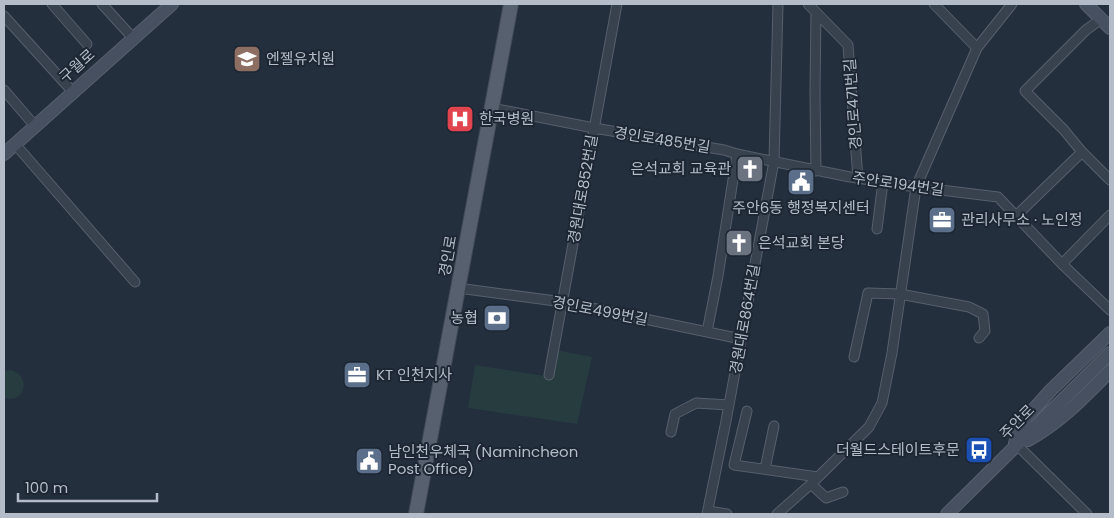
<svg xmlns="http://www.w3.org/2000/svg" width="1114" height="518" font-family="Poppins,'Noto Sans KR',sans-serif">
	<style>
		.green { fill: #263c3f }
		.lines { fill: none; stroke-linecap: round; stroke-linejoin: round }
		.street-casing { stroke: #565f6c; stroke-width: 11 }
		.secondary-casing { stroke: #565f6c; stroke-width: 14 }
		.primary-casing { stroke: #414a57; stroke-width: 16 }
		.street { stroke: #38414e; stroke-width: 9 }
		.secondary { stroke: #465061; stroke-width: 12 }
		.primary { stroke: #56606e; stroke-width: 14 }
		.labels { text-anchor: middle; stroke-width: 4; stroke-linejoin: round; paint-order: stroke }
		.poi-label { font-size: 15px; fill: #b4bcc9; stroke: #1d2633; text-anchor: start }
		.street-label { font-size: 15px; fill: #b4bcc9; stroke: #1d2633 }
	</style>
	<rect width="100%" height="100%" fill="#242f3e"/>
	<path class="green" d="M556,350L592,357L577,424L468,408L475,365L552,377Z
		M10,370C32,375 26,404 4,398V371Z"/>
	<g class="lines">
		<defs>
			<path id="street" d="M52,4L87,44
				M102,4L133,38
				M808,4L848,45L858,179
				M934,4L977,48
				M4,16L73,92
				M1101,19L1086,30L1025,91L1064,130L1082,152L1110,180
				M4,90L35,126
				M492,108L594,128L724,150L737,154L850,177L916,187L998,197L1062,264L1110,310
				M15,144L135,282
				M816,171L815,93L816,12
				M1016,216L1082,152
				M877,229L883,182
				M1062,264L1110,215
				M458,288L563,302L741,339
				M707,332L718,276L737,154
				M854,357L868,293L900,294L969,307L983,314L985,331L979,338
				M549,375L617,4
				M747,411L734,465L818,477
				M671,432L675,414L696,403L729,405
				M1018,446L1087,514
				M765,469L774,426
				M811,484L826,498L843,492
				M708,511L727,514
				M707,514L726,421L774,161L778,4
				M777,514L811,484L869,427L882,403L892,353L916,187L977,48L1012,4"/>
			<path id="secondary" d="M1086,4L1110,28
				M4,154L172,4
				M1028,440C1061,422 1084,397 1110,371
				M1015,443L1026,418L1051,390L1110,333
				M947,514L1110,353"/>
			<path id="primary" d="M416,514L511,4"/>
		</defs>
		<use href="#street" class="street-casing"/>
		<use href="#secondary" class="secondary-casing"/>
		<use href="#primary" class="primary-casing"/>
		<use href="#street" class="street"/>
		<use href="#secondary" class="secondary"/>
		<use href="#primary" class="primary"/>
	</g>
	<defs>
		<symbol id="school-square" viewBox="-11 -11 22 22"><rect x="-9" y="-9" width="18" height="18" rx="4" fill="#8d6e63" stroke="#1d2633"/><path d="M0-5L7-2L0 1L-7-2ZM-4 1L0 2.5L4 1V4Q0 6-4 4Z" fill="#fff"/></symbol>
		<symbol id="hospital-square" viewBox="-11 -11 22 22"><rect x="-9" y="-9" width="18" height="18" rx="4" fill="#e0444e" stroke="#1d2633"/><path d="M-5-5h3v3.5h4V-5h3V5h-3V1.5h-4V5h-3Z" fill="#fff"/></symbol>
		<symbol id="church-square" viewBox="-11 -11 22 22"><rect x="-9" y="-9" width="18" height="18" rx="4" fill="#6b7280" stroke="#1d2633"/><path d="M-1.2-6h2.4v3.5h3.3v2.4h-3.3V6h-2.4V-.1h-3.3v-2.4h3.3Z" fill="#fff"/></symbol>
		<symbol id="civic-square" viewBox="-11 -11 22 22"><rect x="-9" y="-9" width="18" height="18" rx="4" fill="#5c6f8a" stroke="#1d2633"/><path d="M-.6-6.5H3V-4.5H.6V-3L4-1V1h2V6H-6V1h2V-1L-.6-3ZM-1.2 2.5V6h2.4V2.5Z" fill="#fff"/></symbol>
		<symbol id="office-square" viewBox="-11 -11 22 22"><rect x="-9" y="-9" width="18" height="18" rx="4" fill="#5c6f8a" stroke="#1d2633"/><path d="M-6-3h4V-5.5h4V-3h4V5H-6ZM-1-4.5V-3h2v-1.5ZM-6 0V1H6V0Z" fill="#fff"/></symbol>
		<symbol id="bank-square" viewBox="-11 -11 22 22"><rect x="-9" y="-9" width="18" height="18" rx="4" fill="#5c6f8a" stroke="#1d2633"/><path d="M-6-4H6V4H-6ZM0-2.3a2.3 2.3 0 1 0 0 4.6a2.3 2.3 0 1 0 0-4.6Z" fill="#fff"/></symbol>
		<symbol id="bus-square" viewBox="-11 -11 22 22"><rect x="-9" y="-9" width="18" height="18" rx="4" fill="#1a4fb4" stroke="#1d2633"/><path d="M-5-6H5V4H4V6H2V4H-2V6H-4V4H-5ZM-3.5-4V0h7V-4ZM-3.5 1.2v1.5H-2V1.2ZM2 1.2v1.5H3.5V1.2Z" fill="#fff"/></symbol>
	</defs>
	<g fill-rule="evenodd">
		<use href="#school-square" x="231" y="43" width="32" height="32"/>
		<use href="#hospital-square" x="444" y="103" width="32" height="32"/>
		<use href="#church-square" x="734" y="153" width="32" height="32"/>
		<use href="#civic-square" x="785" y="166" width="32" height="32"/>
		<use href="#office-square" x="926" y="204" width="32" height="32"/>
		<use href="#church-square" x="723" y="227" width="32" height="32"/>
		<use href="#bank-square" x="481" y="302" width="32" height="32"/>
		<use href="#office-square" x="341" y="359" width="32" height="32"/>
		<use href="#bus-square" x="963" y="434" width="32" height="32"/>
		<use href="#civic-square" x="353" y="445" width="32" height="32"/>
	</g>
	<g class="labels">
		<g class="poi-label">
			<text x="266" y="64">엔젤유치원</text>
			<text x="479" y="124">한국병원</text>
			<text x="731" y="174" text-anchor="end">은석교회 교육관</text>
			<text x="801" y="213" text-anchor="middle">주안6동 행정복지센터</text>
			<text x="961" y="225">관리사무소 · 노인정</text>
			<text x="758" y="248">은석교회 본당</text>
			<text x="478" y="323" text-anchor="end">농협</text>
			<text x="376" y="380">KT 인천지사</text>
			<text x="960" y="455" text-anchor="end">더월드스테이트후문</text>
			<text x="388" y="457">남인천우체국 (Namincheon<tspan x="388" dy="17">Post Office)</tspan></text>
		</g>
		<g class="street-label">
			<text transform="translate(77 66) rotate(-42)" y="5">구월로</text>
			<text transform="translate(853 104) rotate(-94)" y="5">경인로471번길</text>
			<text transform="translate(662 140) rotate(9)" y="5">경인로485번길</text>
			<text transform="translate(898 184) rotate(8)" y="5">주안로194번길</text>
			<text transform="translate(583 189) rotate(-80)" y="5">경원대로852번길</text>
			<text transform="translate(448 256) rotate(-80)" y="5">경인로</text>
			<text transform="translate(600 311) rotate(11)" y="5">경인로499번길</text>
			<text transform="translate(745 319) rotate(-80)" y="5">경원대로864번길</text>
			<text transform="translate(1017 422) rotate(-45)" y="5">주안로</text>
		</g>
	</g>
	<rect width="1114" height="518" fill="none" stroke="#b4bcc9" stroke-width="10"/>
	<path d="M18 493v8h139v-8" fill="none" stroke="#b4bcc9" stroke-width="2.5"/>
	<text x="25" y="493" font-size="15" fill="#b4bcc9" stroke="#1d2633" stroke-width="4" paint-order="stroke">100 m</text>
</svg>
